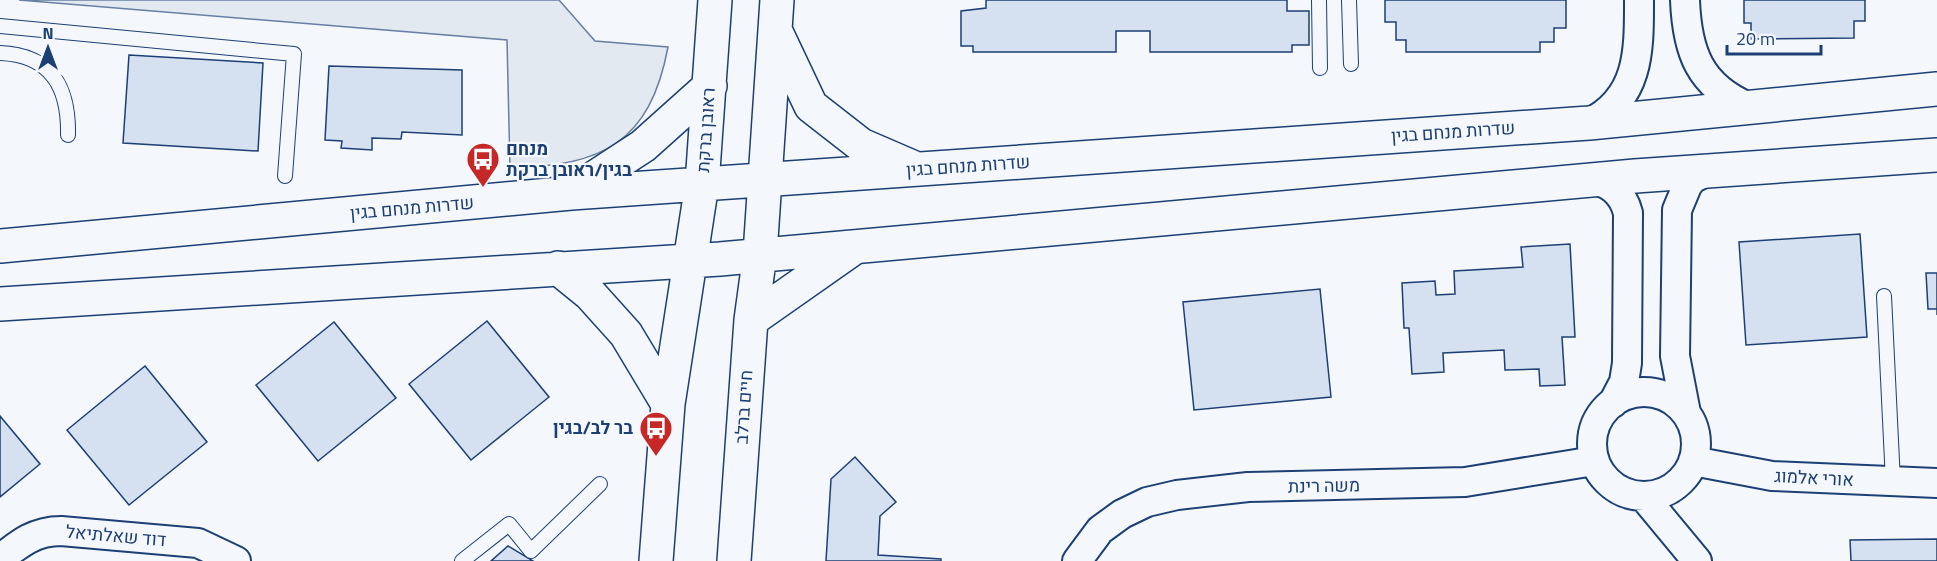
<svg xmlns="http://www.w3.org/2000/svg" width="1937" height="561" font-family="'Titillium Web',Heebo,sans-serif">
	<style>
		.green { fill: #e3e9f0; stroke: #687fa3; stroke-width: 1.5 }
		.building { fill: #d5e0f0; stroke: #1d3f73; stroke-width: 1.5 }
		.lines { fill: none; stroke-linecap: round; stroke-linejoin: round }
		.service-casing { stroke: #1d3f73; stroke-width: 16 }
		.minor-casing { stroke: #1d3f73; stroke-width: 32 }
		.tertiary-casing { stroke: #1d3f73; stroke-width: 36 }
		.service { stroke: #f4f7fb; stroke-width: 14 }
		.minor { stroke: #f4f7fb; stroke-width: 28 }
		.tertiary { stroke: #f4f7fb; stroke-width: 33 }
		.labels { text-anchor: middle; stroke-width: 4.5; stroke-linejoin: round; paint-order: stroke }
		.street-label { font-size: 18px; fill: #1d3f73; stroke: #f4f7fb }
		.poi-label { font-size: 18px; font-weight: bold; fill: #1d3f73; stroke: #f4f7fb; text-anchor: start }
	</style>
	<rect width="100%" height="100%" fill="#f4f7fb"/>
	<path class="green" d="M19,0H559L595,41L668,47C650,143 602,166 510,168L507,40Z"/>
	<path class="building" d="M986,0H1287V11H1309V45H1292V52H1150V31H1116V52H973V46H961V11L986,8Z
		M1385,0H1566V28H1554V42H1540V52H1406V40H1396V22H1385Z
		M1744,0H1865V21H1854V38L1751,39V23H1744Z
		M129,55L263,63L258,151L123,143Z
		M329,66L462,70V135L402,132L401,139L372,138V150L341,148L342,141L325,140Z
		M1860,234L1867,337L1746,345L1739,242Z
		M1570,244L1575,337H1562L1565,385L1540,386L1539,369L1505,370L1504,350L1443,353L1444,372L1412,374L1409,328H1404L1402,283L1435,281L1436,295L1455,294L1454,271L1523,267L1521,247Z
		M1926,273H1937V315V309H1928Z
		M1320,289L1331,397L1194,410L1183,302Z
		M487,321L549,397L471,460L409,384Z
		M334,322L396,398L318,461L256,385Z
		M145,366L207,442L129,505L67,430Z
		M0,416L40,464L0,497Z
		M855,457L896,502L880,516L878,555L941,559V561H826L831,479Z
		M1937,539V561H1851L1850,540Z
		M508,546L533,561H491Z"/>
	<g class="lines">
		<defs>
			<path id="service" d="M1319,0L1320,68
				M1349,0L1351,64
				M0,26L294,54L285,176
				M0,53C51,55 69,87 68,135
				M1884,296L1893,482
				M462,561L509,524L531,551L600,484"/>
			<path id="minor" d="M1685,0C1687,51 1699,86 1749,107
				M1589,123C1640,98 1639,50 1639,0
				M1588,180C1608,180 1623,193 1628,213L1627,363L1624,382L1613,403
				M1592 444a52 52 0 1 1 104 0a52 52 0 1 1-104 0Z
				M1686,413L1675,356L1677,210L1687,186L1692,179L1708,171
				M1693,461L1772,476L1937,483
				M1644,497L1697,561
				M0,559C20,543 35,531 61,531L198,543L236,561
				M1077,561L1100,530L1122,514L1147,502L1177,495L1248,487L1465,482L1594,461"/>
			<path id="tertiary" d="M776,32L811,106L861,145L912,167
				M574,191L643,146L710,86
				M0,246L571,193L1589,123L1937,89
				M558,268L590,294L626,334L668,404
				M0,304L720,259L1635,176L1937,155
				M751,320L855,247
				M656,561L668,404L702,184L715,0
				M734,561L751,320L760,254L777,0"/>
		</defs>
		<use href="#service" class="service-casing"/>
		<use href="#minor" class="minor-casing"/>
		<use href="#tertiary" class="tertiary-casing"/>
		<use href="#service" class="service"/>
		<use href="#minor" class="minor"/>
		<use href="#tertiary" class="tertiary"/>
	</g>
	<defs>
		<symbol id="bus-pin" viewBox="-11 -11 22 30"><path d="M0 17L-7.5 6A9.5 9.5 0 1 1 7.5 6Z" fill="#c62828" stroke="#f4f7fb"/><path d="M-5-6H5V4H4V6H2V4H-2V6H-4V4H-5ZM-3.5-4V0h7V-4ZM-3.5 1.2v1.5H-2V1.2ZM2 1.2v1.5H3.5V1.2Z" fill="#fff"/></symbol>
	</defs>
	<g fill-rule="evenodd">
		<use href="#bus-pin" x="464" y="140" width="38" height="52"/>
		<use href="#bus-pin" x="637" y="409" width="38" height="52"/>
	</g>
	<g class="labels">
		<g class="street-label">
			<text transform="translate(706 130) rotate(-86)" y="6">ראובן ברקת</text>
			<text transform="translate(1453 132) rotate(-4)" y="6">שדרות מנחם בגין</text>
			<text transform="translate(968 166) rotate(-4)" y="6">שדרות מנחם בגין</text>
			<text transform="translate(412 208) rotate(-5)" y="6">שדרות מנחם בגין</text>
			<text transform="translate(744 407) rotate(-86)" y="6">חיים ברלב</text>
			<text transform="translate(1814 478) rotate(3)" y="6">אורי אלמוג</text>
			<text transform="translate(1324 486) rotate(-1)" y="6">משה רינת</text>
			<text transform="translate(116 536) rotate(5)" y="6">דוד שאלתיאל</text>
		</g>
		<g class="poi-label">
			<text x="506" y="155">מנחם<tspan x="506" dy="21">בגין/ראובן ברקת</tspan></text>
			<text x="633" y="434" text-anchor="end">בר לב/בגין</text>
		</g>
	</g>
	<g transform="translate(48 48)" stroke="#f4f7fb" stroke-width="4.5" paint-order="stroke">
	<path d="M0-4.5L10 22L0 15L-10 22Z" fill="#1d3f73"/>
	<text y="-9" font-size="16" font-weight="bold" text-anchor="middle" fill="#1d3f73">N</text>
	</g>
	<path d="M1727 45v9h94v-9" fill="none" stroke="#1d3f73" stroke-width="3"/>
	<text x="1736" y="45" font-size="18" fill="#1d3f73" stroke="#f4f7fb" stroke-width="4.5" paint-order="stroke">20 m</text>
</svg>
